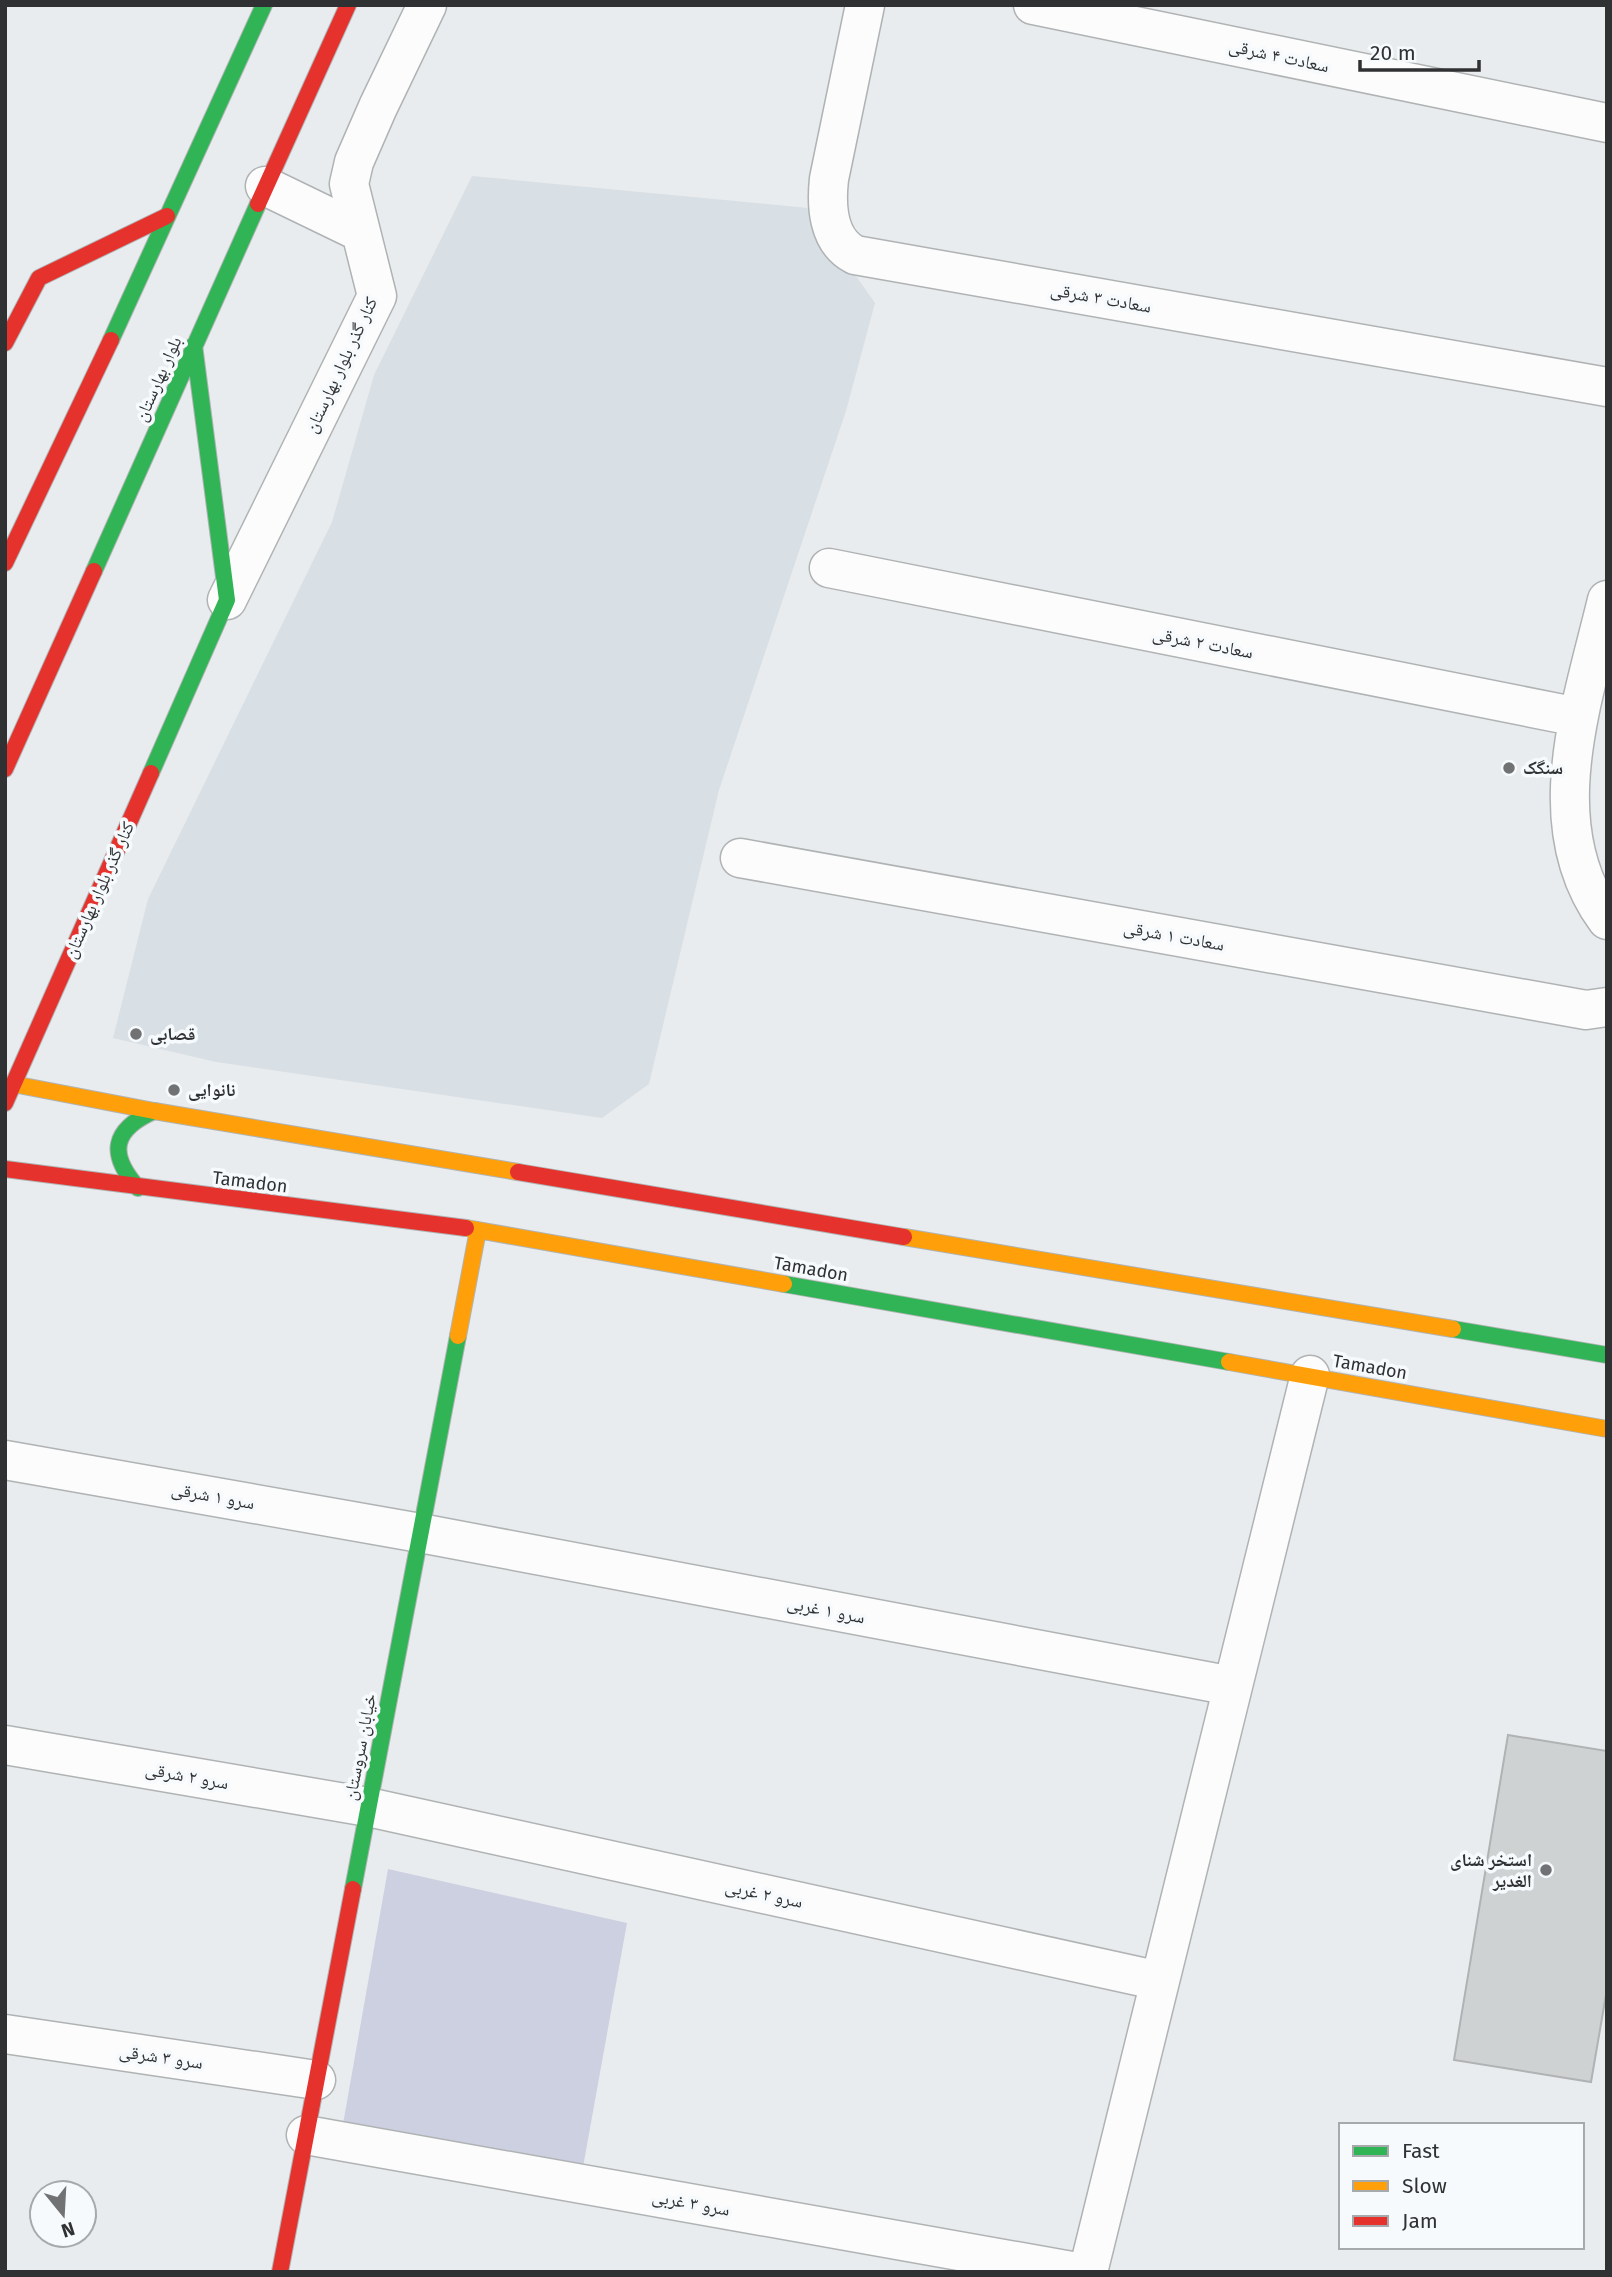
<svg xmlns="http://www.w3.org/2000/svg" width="1612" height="2277" font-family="'Fira Sans','Noto Naskh Arabic',sans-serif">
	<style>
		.built { fill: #d8dfe5 }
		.green { fill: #cdd0e1 }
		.building { fill: #cfd2d3; stroke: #b0b2b3; stroke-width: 2 }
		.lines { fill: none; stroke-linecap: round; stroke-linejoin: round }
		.street-casing { stroke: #b0b3b4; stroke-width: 41 }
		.fast-casing { stroke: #b0b3b4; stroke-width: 18 }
		.slow-casing { stroke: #b0b3b4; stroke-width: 18 }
		.jam-casing { stroke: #b0b3b4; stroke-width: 18 }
		.street { stroke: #fcfcfc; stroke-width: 38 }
		.fast { stroke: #30b455; stroke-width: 16 }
		.slow { stroke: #ff9f0a; stroke-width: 16 }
		.jam { stroke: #e5322d; stroke-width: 16 }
		.poi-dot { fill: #707274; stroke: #f6fafd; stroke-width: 2.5 }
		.labels { text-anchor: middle; stroke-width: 7; stroke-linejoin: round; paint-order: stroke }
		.street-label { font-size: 18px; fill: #2f3132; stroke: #f6fafd }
		.poi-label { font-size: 18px; font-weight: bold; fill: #2f3132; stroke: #f6fafd; text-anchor: start }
	</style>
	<rect width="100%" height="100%" fill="#e9ecee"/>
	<path class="built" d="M472,176L808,208L875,303L846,411L719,790L649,1084L602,1118L216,1062L113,1038L148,899L332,522L374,375Z"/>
	<path class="green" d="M388,1869L627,1923L583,2167L343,2124Z"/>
	<path class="building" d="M1508,1735L1607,1751V1989L1591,2082L1454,2060Z"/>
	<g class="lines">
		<defs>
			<path id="street" d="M865,5L829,179C826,206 828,241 855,255L1607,387
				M1033,5L1607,123
				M265,186L360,232
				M829,568L1578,717
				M227,600L377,296L349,184L354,162L378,107L427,5
				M1607,600C1583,701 1537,826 1607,920
				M740,858L1586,1010L1607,1007
				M5,1460L420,1533L1232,1686
				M5,1745L368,1807L1160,1981
				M5,2034L316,2080
				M306,2135L1077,2272
				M1088,2272L1310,1375"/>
			<path id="fast" d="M111,340L264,5
				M94,571L258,204
				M151,773L227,600L194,345
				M138,1188C108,1154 112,1130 154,1111
				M784,1284L1229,1362
				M1453,1329L1607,1355
				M353,1889L458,1336"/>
			<path id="slow" d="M13,1084L154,1111L518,1172
				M466,1228L784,1284
				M904,1237L1453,1329
				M458,1336L478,1230
				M1229,1362L1607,1429"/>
			<path id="jam" d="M258,204L348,5
				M5,343L39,278L167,216
				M5,563L111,340
				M5,769L94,571
				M5,1103L151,773
				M5,1169L466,1228
				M518,1172L904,1237
				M280,2272L353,1889"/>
		</defs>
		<use href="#street" class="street-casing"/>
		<use href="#fast" class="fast-casing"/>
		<use href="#slow" class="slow-casing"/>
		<use href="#jam" class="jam-casing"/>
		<use href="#street" class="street"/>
		<use href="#fast" class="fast"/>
		<use href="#slow" class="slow"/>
		<use href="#jam" class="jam"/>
	</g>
	<g class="poi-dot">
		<circle cx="1509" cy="768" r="7"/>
		<circle cx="136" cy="1034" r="7"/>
		<circle cx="174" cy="1090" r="7"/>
		<circle cx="1546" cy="1870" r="7"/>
	</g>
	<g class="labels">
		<g class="street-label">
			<text transform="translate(1279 56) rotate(12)" y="6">سعادت ۴ شرقی</text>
			<text transform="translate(1101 298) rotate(10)" y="6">سعادت ۳ شرقی</text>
			<text transform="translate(341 365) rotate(-65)" y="6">کنار گذر بلوار بهارستان</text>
			<text transform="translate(158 379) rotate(-66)" y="6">بلوار بهارستان</text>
			<text transform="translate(1203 643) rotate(11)" y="6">سعادت ۲ شرقی</text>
			<text transform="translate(99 890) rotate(-66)" y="6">کنار گذر بلوار بهارستان</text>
			<text transform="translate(1174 936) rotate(10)" y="6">سعادت ۱ شرقی</text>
			<text transform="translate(250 1182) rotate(7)" y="6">Tamadon</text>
			<text transform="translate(811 1269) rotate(10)" y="6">Tamadon</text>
			<text transform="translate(1370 1367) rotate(10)" y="6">Tamadon</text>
			<text transform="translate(213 1496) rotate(10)" y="6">سرو ۱ شرقی</text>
			<text transform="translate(826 1610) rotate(11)" y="6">سرو ۱ غربی</text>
			<text transform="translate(360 1747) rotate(-79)" y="6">خیابان سروستان</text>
			<text transform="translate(187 1776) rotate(10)" y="6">سرو ۲ شرقی</text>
			<text transform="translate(764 1894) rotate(12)" y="6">سرو ۲ غربی</text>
			<text transform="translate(161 2057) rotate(8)" y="6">سرو ۳ شرقی</text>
			<text transform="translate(691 2203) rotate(10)" y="6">سرو ۳ غربی</text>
		</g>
		<g class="poi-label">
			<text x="1523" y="774">سنگک</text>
			<text x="150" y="1040">قصابی</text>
			<text x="188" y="1096">نانوایی</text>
			<text x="1532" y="1866" text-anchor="end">استخر شنای<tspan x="1532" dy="21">الغدیر</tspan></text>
		</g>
	</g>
	<rect width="1612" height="2277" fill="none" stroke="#2f3132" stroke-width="14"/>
	<rect x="1339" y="2123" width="245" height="126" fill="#f6fafd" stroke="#a6aaac" stroke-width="2"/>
	<rect x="1353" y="2146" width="35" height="10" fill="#30b455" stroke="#a6aaac" stroke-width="2"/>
	<text x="1402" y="2158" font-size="21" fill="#2f3132">Fast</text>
	<rect x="1353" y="2181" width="35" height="10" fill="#ff9f0a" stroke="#a6aaac" stroke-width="2"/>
	<text x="1402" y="2193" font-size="21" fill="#2f3132">Slow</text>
	<rect x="1353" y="2216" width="35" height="10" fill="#e5322d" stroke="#a6aaac" stroke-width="2"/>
	<text x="1402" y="2228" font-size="21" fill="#2f3132">Jam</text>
	<g transform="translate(63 2214) rotate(162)"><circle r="33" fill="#f6fafd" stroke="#a6aaac" stroke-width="2"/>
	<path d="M0-5L12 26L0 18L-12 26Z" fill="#707274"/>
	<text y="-10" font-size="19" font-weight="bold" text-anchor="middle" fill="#2f3132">N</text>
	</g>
	<path d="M1360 60v10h119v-10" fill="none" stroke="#2f3132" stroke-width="3.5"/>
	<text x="1370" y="60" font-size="21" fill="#2f3132" stroke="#f6fafd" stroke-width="5" paint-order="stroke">20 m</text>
</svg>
